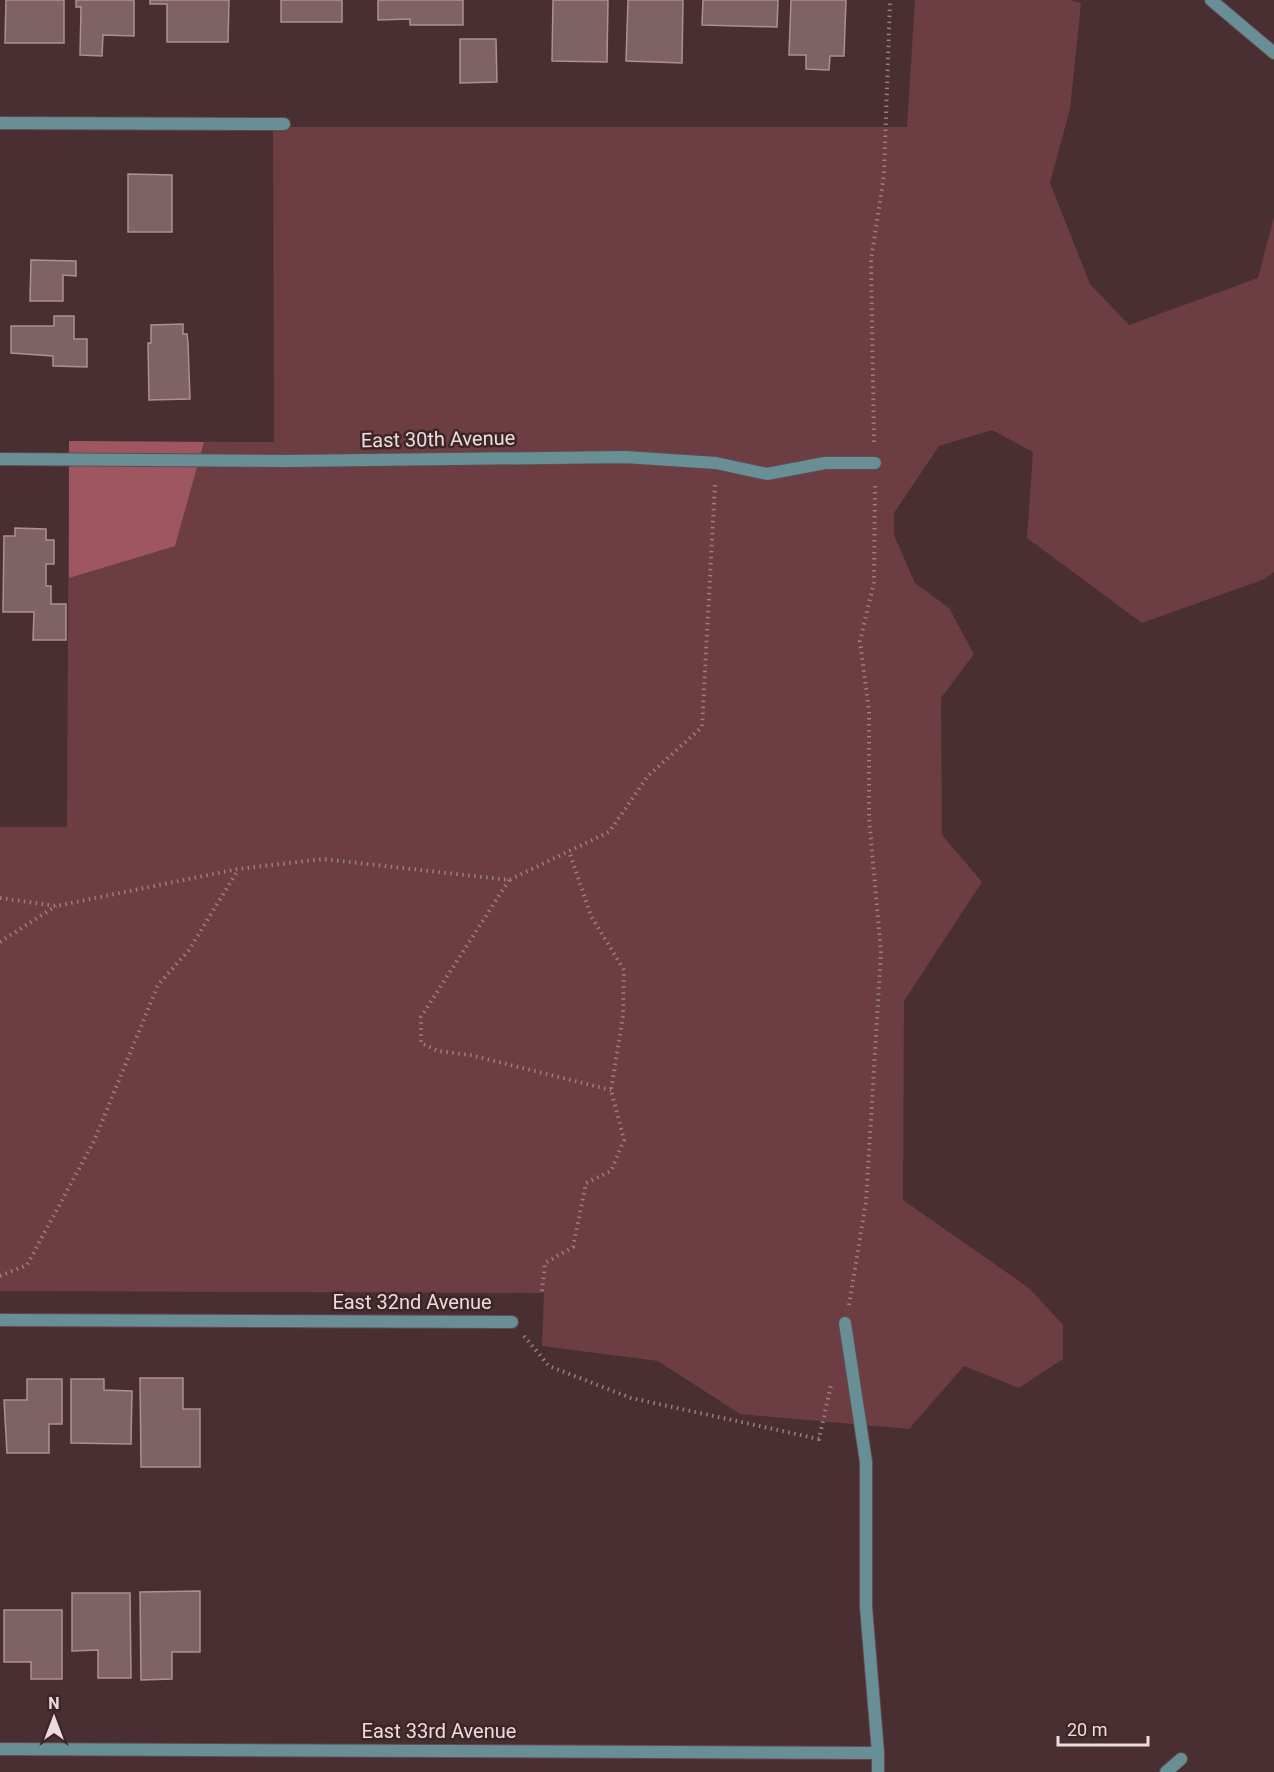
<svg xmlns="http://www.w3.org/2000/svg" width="1274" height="1772" font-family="Roboto,sans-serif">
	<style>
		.green { fill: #6c3d43 }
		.forest { fill: #9e5660 }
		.building { fill: #7f6264; stroke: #ae8f92; stroke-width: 1.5 }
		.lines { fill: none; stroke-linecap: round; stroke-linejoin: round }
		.service-casing { stroke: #634b4d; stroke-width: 14 }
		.minor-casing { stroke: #634b4d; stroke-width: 14 }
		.tertiary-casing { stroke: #634b4d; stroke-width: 14 }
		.path { stroke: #968082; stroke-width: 4; stroke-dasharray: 1.5 4.5; stroke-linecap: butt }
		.service { stroke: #698f96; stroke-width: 12 }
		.minor { stroke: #698f96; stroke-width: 12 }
		.tertiary { stroke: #698f96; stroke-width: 12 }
		.labels { text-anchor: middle; stroke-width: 5; stroke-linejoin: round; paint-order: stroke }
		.street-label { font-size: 20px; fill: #eddcdd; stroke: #3e2528 }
	</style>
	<rect width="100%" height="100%" fill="#492f32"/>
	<path class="green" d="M915,0H1070L1081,3L1070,109L1050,183L1090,284L1129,325L1258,278L1274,217V572L1265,579L1142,623L1027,538L1033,452L992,430L939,446L894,513V535L915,583L949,608L974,654L941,698L942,835L982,882L904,1001L903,1200L1029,1288L1063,1325V1359L1019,1388L964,1366L909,1429L740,1414L658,1361L542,1346L544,1293L0,1291V827H67L69,441L274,442L273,127H907Z"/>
	<path class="forest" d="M69,441L204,442L175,546L69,578Z"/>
	<path class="building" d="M6,0H64V43H5Z
		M76,0H134V36L103,35L102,56L80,55L81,7H76Z
		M150,0H229L228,42H167V4H150Z
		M281,0H342V22H281Z
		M378,0H463V25H410V19L378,20Z
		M553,0H608L607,62L552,61Z
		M628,0H683L682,63L626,61Z
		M703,0H778L777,27L702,25Z
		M791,0H846L844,56H830L829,70L806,69V55H789Z
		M460,39H496L497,82L460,83Z
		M128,174L172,175V232H128Z
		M31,260L76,261V276L63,275V301H30Z
		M54,316H74V339H87V367L53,366V356L11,353V326H54Z
		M183,324V334H187L188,343L190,399L149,400L148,343H151V325Z
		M15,528L46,529V540H54V564H46V586H51V604H66V640H33L34,612H3L4,536H15Z
		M140,1378H183V1409H200V1467H141Z
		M27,1379H62V1424H49V1453H7L4,1400H27Z
		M71,1379H104V1390L132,1391L131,1444L71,1443Z
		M200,1591V1652H172V1679L141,1680L140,1592Z
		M72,1593H130L131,1678H98V1650L72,1651Z
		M4,1610H62V1679H31V1662H4Z"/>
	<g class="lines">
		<defs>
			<path id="service" d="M0,123L284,124
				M0,459L287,461L625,457L716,463L767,474L825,463H875
				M845,1323L866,1462V1607L878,1753"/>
			<path id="minor" d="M0,1320L512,1322
				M0,1749L878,1753V1772
				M1166,1772L1181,1759"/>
			<path id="tertiary" d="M1211,0L1274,53"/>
		</defs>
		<use href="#service" class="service-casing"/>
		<use href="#minor" class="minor-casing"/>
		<use href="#tertiary" class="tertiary-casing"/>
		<path class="path" d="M874,442L871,260L884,175L890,0
			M509,880L421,1017V1043L438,1051L470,1055L611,1090
			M0,898L56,906L238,869L323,859L509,880L609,832L648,776L702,727L715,484
			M0,942L56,906
			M0,1276L27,1265L94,1141L158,985L189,950L238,870
			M542,1291L545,1263L573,1247L586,1183L611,1171L624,1140L611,1090L623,1016L624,970L591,916L569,851
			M849,1305L866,1202L881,952L869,818V711L860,641L874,582L875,483
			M524,1336L549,1366L631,1398L819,1439L831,1385"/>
		<use href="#service" class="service"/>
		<use href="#minor" class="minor"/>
		<use href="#tertiary" class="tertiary"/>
	</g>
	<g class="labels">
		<g class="street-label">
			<text transform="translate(438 439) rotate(-1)" y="7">East 30th Avenue</text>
			<text x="412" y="1309">East 32nd Avenue</text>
			<text x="439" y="1738">East 33rd Avenue</text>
		</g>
	</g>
	<g transform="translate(54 1718)" stroke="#3e2528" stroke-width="4.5" paint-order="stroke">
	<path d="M0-4.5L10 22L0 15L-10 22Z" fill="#eddcdd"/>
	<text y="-9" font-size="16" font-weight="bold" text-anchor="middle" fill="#eddcdd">N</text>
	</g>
	<path d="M1058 1736v9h90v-9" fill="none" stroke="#eddcdd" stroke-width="3"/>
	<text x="1067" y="1736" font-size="18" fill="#eddcdd" stroke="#3e2528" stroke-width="4.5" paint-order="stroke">20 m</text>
</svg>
